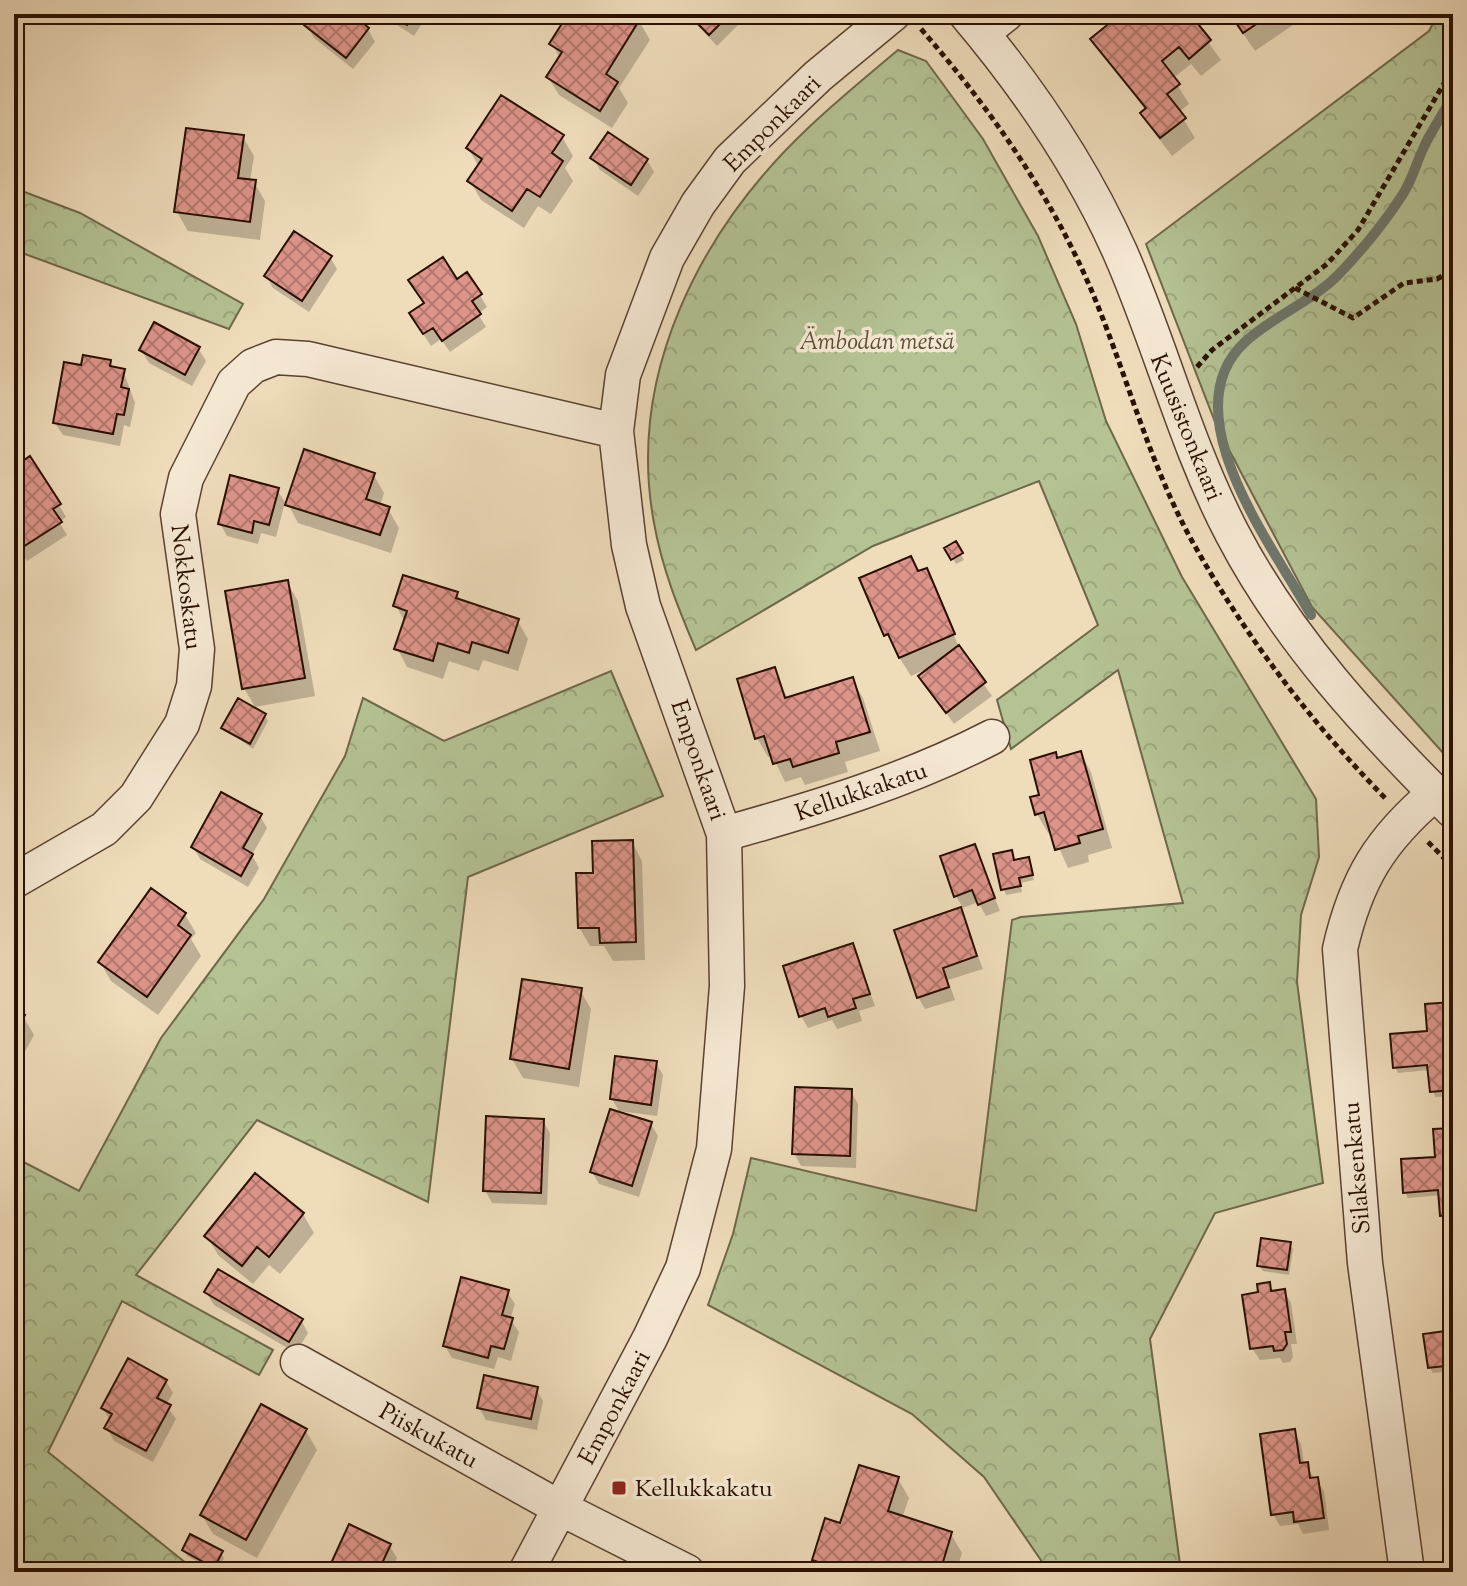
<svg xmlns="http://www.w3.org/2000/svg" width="1467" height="1586" font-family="'Sorts Mill Goudy',serif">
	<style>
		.forest { fill: url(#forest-crowns); stroke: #6e684a; stroke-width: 2 }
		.shadow { fill: #0003 }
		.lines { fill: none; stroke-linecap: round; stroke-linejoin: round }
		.stream { stroke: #6d766b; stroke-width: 10 }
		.building { fill: url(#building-cross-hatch); stroke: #290f00; stroke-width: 2 }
		.minor-casing { stroke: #5a422f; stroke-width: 37 }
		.path { stroke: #290f00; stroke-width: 5; stroke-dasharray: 6 4; stroke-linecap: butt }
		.minor { stroke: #f5e8d3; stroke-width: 34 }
		.poi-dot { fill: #8f2418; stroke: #f5e8d3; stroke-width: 3 }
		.labels { text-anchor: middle; stroke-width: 7; stroke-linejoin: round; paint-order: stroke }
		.street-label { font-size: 24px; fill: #290f00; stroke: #f5e8d3 }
		.park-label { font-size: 24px; font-style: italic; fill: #5a4e34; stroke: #f5e8d3 }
		.poi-label { font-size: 24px; fill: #290f00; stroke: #f5e8d3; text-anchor: start }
	</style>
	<defs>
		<pattern id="forest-crowns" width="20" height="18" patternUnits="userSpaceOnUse" patternTransform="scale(2)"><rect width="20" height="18" fill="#b4c294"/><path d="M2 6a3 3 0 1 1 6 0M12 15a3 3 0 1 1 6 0" fill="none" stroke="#9ba67e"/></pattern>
		<pattern id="building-cross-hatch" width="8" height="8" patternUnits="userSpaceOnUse" patternTransform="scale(2)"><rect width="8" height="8" fill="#dd958a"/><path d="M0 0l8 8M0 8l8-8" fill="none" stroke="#b3786e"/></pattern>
	</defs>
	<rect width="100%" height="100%" fill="#efdcbb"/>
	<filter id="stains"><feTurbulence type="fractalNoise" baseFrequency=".0025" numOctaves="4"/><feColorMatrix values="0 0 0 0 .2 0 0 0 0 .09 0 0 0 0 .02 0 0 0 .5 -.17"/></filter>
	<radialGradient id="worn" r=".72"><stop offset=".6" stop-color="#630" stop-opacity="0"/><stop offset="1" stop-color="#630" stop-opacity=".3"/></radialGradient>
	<path class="forest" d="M1438,14H1453V764L1312,607L1217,427L1146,244L1429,31Z
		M898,50L926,61L983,139L1038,236L1076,324L1106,421L1182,577L1316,799L1319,857L1301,915L1297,982L1323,1183L1215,1213L1150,1339L1181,1572H1049L984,1477L912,1414L708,1305L733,1234L751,1158L976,1211L1012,920L1021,917L1183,903L1118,670L1011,749L997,700L1098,625L1039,481L873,546L696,650C678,608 662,568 654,523C626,374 701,230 806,130C835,102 867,76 898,50Z
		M14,188L80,213L243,304L229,329L14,250Z
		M611,671L663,796L468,877L428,1202L257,1120L136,1275L273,1350L259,1375L122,1301L48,1452L197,1572H14V1157L79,1191L161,1038L264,899L345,756L363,698L444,741Z"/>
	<path class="shadow" d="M316,14H348L368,29L375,42L353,69L314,38L307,25Z
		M380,14H428L414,36Z
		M570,14H628L639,21L650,40L619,88L628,103L612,128L559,95L548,77L560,58L552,44Z
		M687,14H749L717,46Z
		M1124,14H1188L1221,60L1201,76L1191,64L1173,78L1189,104L1179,112L1195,138L1172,156L1154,132L1143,114L1146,111L1093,39Z
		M1230,14H1309L1255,51Z
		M243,137L254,156L250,181L254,182L265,201L260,240L188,231L177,212Z
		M562,137L573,156L565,168L573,181L551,214L538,206L524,228L481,200L470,181L479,167L468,148Z
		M593,158L647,160L654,172L638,196L600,170Z
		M330,257L337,269L309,312L273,288L266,276Z
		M457,281L480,295L487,307L478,314L486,327L450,352L441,339L431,346L418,326Z
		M198,348L206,361L192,386L149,363L141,350Z
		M110,362L113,368L123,370L135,403L130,427L124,425L120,446L63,435L55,423Z
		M14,469L59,505L66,517L59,522L67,535L27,561L14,541Z
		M373,474L384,493L380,506L388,509L399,528L391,553L298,523L288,504Z
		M277,490L285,502L276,537L261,533L258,544L227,536L220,524Z
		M955,544L964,560L956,564L947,549Z
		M926,570L962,654L992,696L954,724L921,677L929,668L911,676L897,654L862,579Z
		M287,582L298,601L315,696L255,707L244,688Z
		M457,594L462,602L517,620L528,639L518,671L483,660L479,671L449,661L443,679L407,667L397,648L405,622L396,606Z
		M774,670L788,699L852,679L863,698L880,751L845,762L848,772L805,785L801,777L785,782L772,755L768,757L757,738Z
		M265,715L268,721L253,749L224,728Z
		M1080,753L1091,772L1112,848L1088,855L1089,862L1068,868L1052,832L1048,833L1037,814L1058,760Z
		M260,816L267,828L252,855L259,868L248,887L200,859L193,847Z
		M632,842L642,861L645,960L613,961L604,946H590L579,927L595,875Z
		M974,846L1000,911L986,916L978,902L963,908L956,896Z
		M1011,852L1015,862L1028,859L1034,880L1020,883L1022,892L1006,895L995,856Z
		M960,910L983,969L948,980L955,1000L925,1009L918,997Z
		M185,915L196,933L191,939L201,956L158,1015L111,981L100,962Z
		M852,945L875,1006L859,1011L862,1021L837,1029L832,1020L808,1028L801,1016Z
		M580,990L591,1009L579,1087L523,1078L512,1059Z
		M1453,1004V1096L1435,1097L1429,1070L1398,1073L1395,1067Z
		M14,1011L23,1016L34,1035L14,1072Z
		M656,1063L663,1075L657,1116L619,1111L612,1099Z
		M851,1091L858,1104L856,1168L801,1166L794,1153Z
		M543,1121L550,1133L547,1205L492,1203L485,1190Z
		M651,1124L658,1136L639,1197L599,1184L592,1172Z
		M1453,1130V1220L1446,1221L1441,1195L1408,1198L1405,1192L1437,1159Z
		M303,1214L314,1233L280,1274L269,1265L253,1284L218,1255L207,1236Z
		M1289,1244L1293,1249L1289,1275L1263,1271L1259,1266Z
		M1269,1284L1274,1292L1284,1291L1291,1303L1297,1344H1291L1293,1357L1290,1362L1283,1363L1280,1358L1260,1360L1252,1348L1261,1294Z
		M206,1292L301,1320L308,1333L296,1353L214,1305Z
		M507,1292L515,1304L510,1319L519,1332L511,1361L498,1357L494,1369L452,1358L445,1346Z
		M1453,1332V1371L1433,1373L1430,1368Z
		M166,1381L173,1393L166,1405L176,1419L153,1462L114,1441L107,1428L110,1421L103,1408Z
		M536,1389L543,1401L537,1430L486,1420L479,1408Z
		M306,1431L317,1450L257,1558L213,1534L202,1515Z
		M1294,1432L1301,1444L1304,1464L1324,1491L1329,1530L1303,1534L1298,1524L1280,1526L1273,1514Z
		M898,1479L909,1498L902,1518L951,1534L962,1553L956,1572H821L814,1560L842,1525Z
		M389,1545L397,1558L390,1572H329Z
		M184,1550L221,1553L224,1558L217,1572L187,1556Z"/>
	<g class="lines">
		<path class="stream" d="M1311,615C1273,546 1169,412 1245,342C1273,316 1313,301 1339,274C1362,250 1385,222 1403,194C1412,180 1416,164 1423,149C1431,131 1443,114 1453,96"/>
	</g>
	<path class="building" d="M313,14H351L369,28L346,58L304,25Z
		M389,14H414L407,25Z
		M568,14H632L640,19L606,74L618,82L600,111L546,77L562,52L549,44Z
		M688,14H730L709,35Z
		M1121,14H1190L1211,40L1189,59L1179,47L1162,61L1180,84L1167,94L1186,118L1160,138L1140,113L1146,108L1090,39Z
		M1230,14H1271L1243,33Z
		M501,95L564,135L552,153L563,161L540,197L527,189L512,211L467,181L482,159L466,148Z
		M186,128L244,135L238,178L256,180L250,222L174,212Z
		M608,132L648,159L631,185L590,158Z
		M294,231L332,256L302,301L264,276Z
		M443,257L457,279L467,272L482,294L472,301L481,314L442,341L433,328L423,334L409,313L424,303L408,280Z
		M154,322L200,347L185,375L139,350Z
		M83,355L111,360L110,366L125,369L121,387L129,389L124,415L117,414L113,434L53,423L64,362L81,365Z
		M304,449L375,473L366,499L390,507L380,535L285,505Z
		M30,456L61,504L53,509L62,522L18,550L14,543V467Z
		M230,475L279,488L269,525L254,521L252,533L218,524Z
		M956,541L963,553L951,560L944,548Z
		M911,556L918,571L927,568L955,634L899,658L888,634L884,636L859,578Z
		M403,575L458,592L456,598L519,619L508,653L472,642L469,653L438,643L433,661L394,649L407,611L393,606Z
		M288,580L305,678L242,689L225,591Z
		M959,645L986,682L946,713L918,676Z
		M775,667L785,698L853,677L870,732L836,742L839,753L793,767L790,759L773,764L764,736L755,739L737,679Z
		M238,698L266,714L250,744L221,728Z
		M1081,751L1103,829L1078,836L1080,843L1055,850L1044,812L1035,815L1030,797L1039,795L1030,760L1056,752L1057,758Z
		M221,792L262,814L243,848L253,854L241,876L191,847Z
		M633,840L636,942L600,943L599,928H578L576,873H593L592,841Z
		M975,844L995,898L978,905L972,890L954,897L940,856Z
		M1012,850L1014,860L1029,857L1033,875L1019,878L1021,886L1001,890L993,854Z
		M151,888L186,913L178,925L191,935L147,997L98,962Z
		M961,907L977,956L943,968L949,987L917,998L894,930Z
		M853,943L870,994L853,999L856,1008L828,1017L825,1008L799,1017L783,966Z
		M522,979L582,988L569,1069L510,1059Z
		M1453,1002V1090L1430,1092L1427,1065L1393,1068L1390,1034L1427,1031L1425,1004Z
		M14,1009L25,1015L14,1034Z
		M615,1056L657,1061L651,1105L610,1099Z
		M795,1087L852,1089L850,1156L792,1154Z
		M610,1109L652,1122L632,1186L590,1172Z
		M486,1116L544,1119L541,1193L483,1191Z
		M1453,1128V1215L1440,1216L1438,1190L1403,1193L1401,1159L1435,1157L1433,1129Z
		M255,1173L304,1213L269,1257L257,1247L242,1266L204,1236Z
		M1261,1238L1291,1242L1287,1270L1257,1266Z
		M218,1269L303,1319L289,1342L204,1292Z
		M461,1277L509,1290L502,1315L513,1318L504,1349L491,1346L488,1358L443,1346Z
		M1270,1282L1271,1291L1285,1289L1291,1332H1285L1287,1344L1283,1350L1274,1351L1273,1346L1250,1349L1242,1295L1258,1292L1257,1284Z
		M1453,1330V1365L1428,1368L1423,1334Z
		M128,1358L167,1380L157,1398L171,1405L146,1451L104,1428L112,1414L101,1408Z
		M484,1375L538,1387L531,1419L477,1408Z
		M261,1404L307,1429L246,1540L200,1515Z
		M1295,1429L1300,1463L1308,1462L1310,1478L1318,1477L1324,1518L1294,1522L1293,1512L1271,1515L1260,1434Z
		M859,1465L899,1477L888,1511L952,1532L940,1572H848L812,1560L825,1518L840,1523Z
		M349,1524L391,1544L378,1572H327Z
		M190,1534L223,1551L214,1568L182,1550Z"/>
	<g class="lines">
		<defs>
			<path id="minor" d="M966,14C1026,85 1082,167 1120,252C1161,345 1185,443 1232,533C1287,639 1369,727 1453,811
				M982,33L1006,14
				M724,834C817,808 907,781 992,737
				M14,881L104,829L136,797L182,724L194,686L197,649L178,514L186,478L234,383L253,366L276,357L308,359L616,431
				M298,1362L560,1508L687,1572
				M526,1572L650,1338L683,1268L714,1149L727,986L724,834L643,606L629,545L616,431L623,375L667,258L698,204L730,160L818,76L893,14
				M1407,1572L1365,1263L1340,949C1356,879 1380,840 1435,793"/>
		</defs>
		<use href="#minor" class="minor-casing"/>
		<path class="path" d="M921,29C989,107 1049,192 1090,287C1126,371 1148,461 1192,541C1245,636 1309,720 1385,798
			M1295,288L1353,318L1404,283L1437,279L1453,270
			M1197,367L1212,350L1327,264L1358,230L1453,68
			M1428,842L1453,867"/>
		<use href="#minor" class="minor"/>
	</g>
	<rect class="poi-dot" x="611" y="1480" width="16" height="16" rx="4"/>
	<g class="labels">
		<g class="street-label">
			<text transform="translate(772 123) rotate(-45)" y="8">Emponkaari</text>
			<text transform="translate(1187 427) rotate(68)" y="8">Kuusistonkaari</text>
			<text transform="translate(187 587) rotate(83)" y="8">Nokkoskatu</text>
			<text transform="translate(699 760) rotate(71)" y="8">Emponkaari</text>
			<text transform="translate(861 791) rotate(-19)" y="8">Kellukkakatu</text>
			<text transform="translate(1356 1168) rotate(-95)" y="8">Silaksenkatu</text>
			<text transform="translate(614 1407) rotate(-62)" y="8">Emponkaari</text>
			<text transform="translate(429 1435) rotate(29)" y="8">Piiskukatu</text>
		</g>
		<g class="park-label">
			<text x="877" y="349">Ämbodan metsä</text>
		</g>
		<g class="poi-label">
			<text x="635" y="1496">Kellukkakatu</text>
		</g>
	</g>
	<rect width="1467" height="1586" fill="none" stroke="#efdcbb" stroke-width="48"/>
	<rect x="16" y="16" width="1435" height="1554" fill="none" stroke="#290f00" stroke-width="4"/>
	<rect x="24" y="24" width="1419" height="1538" fill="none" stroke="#290f00" stroke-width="2"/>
	<rect width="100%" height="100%" filter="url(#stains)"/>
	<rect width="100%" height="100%" fill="url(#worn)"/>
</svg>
